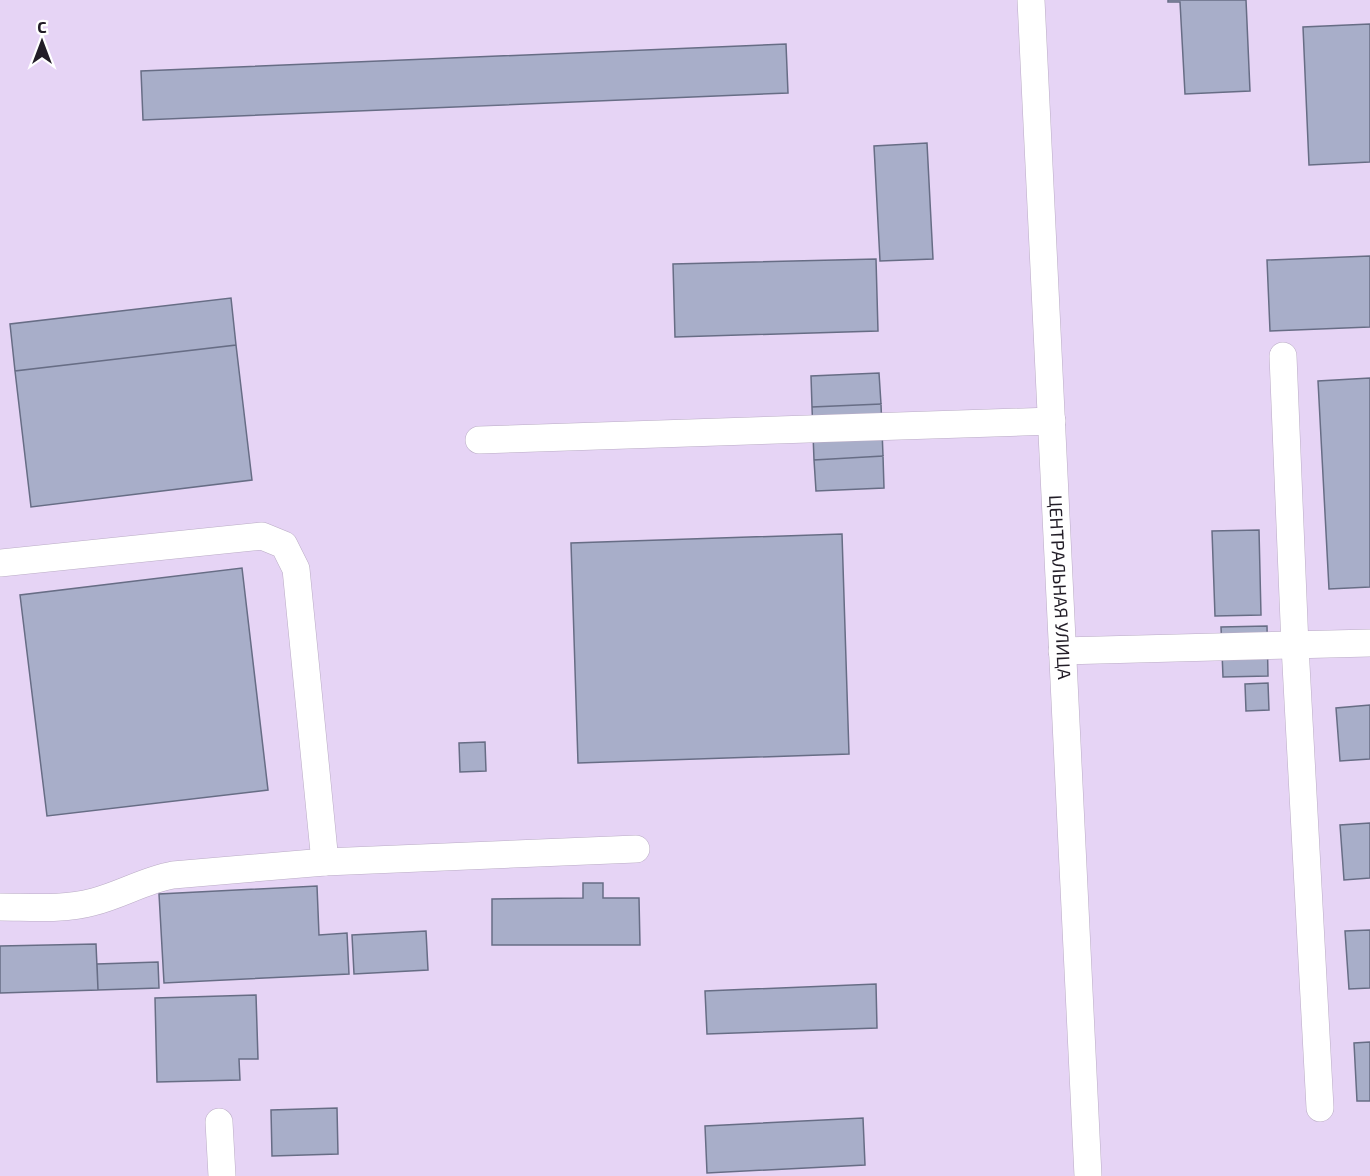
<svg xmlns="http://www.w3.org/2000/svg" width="1370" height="1176" font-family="'Exo 2',sans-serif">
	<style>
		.built { fill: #e6d4f5 }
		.building { fill: #a8aec9; stroke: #676d85; stroke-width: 1.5 }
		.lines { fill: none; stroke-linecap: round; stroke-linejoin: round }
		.minor-casing { stroke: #baacc5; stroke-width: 28 }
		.minor { stroke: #fff; stroke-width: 27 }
		.labels { text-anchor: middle; stroke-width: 4.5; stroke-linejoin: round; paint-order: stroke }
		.street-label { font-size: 18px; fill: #221d27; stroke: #fff }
	</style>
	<rect width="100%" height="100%" fill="#f0e2fd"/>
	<path class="built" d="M0,0H1370V1176H0Z"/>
	<path class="building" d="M1168,0H1246L1250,91L1185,94L1180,2H1168Z
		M1370,24V162L1309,165L1303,27Z
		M786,44L788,93L143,120L141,71Z
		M927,143L933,259L880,261L874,146Z
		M1370,256V327L1270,331L1267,260Z
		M876,259L878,331L675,337L673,264Z
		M231,298L236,345L15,371L10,324Z
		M236,345L252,480L31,507L15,371Z
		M879,373L881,404L812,407L811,376Z
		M1370,378V587L1329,589L1318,381Z
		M881,404L883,456L814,460L812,407Z
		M883,456L884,488L816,491L814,460Z
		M1259,530L1261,615L1215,616L1212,531Z
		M842,534L849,754L578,763L571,543Z
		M242,568L268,790L47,816L20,595Z
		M1267,626L1268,676L1223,677L1221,627Z
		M1268,683L1269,710L1246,711L1245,684Z
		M1370,705V759L1340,761L1336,708Z
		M485,742L486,771L460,772L459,743Z
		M1370,823V878L1344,880L1340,825Z
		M583,883H603V898H639L640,945H492V899L583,898Z
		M317,886L319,935L347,933L349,974L164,983L159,894Z
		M1370,930V988L1349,989L1345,931Z
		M426,931L428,970L354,974L352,935Z
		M96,944L98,990L0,993V946Z
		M158,962L159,988L98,990L97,964Z
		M876,984L877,1028L707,1034L705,991Z
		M256,995L258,1059H239L240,1080L157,1082L155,998Z
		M1370,1042V1101H1357L1354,1043Z
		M337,1108L338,1154L272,1156L271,1110Z
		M863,1118L865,1165L707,1173L705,1126Z"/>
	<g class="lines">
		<defs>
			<g id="minor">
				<path id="s1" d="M1031,0L1088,1176"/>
				<path d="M1283,356L1295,646L1320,1108"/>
				<path d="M479,440L1052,421"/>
				<path d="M0,563L262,536L284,545L296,569L325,862"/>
				<path d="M1062,651L1370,643"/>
				<path d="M0,907C30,907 64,910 93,902C121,895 145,880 173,875L325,862L636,849"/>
				<path d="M219,1122L222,1176"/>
			</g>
		</defs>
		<use href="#minor" class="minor-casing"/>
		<use href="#minor" class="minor"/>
	</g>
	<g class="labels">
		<g class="street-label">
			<text dy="6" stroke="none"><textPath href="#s1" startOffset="588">ЦЕНТРАЛЬНАЯ УЛИЦА</textPath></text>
		</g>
	</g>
	<g transform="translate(42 42)" stroke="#ffffff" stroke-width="4.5" paint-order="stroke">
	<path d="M0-4.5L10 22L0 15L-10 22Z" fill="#221d27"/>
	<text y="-9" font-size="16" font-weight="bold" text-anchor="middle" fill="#221d27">С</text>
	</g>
</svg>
